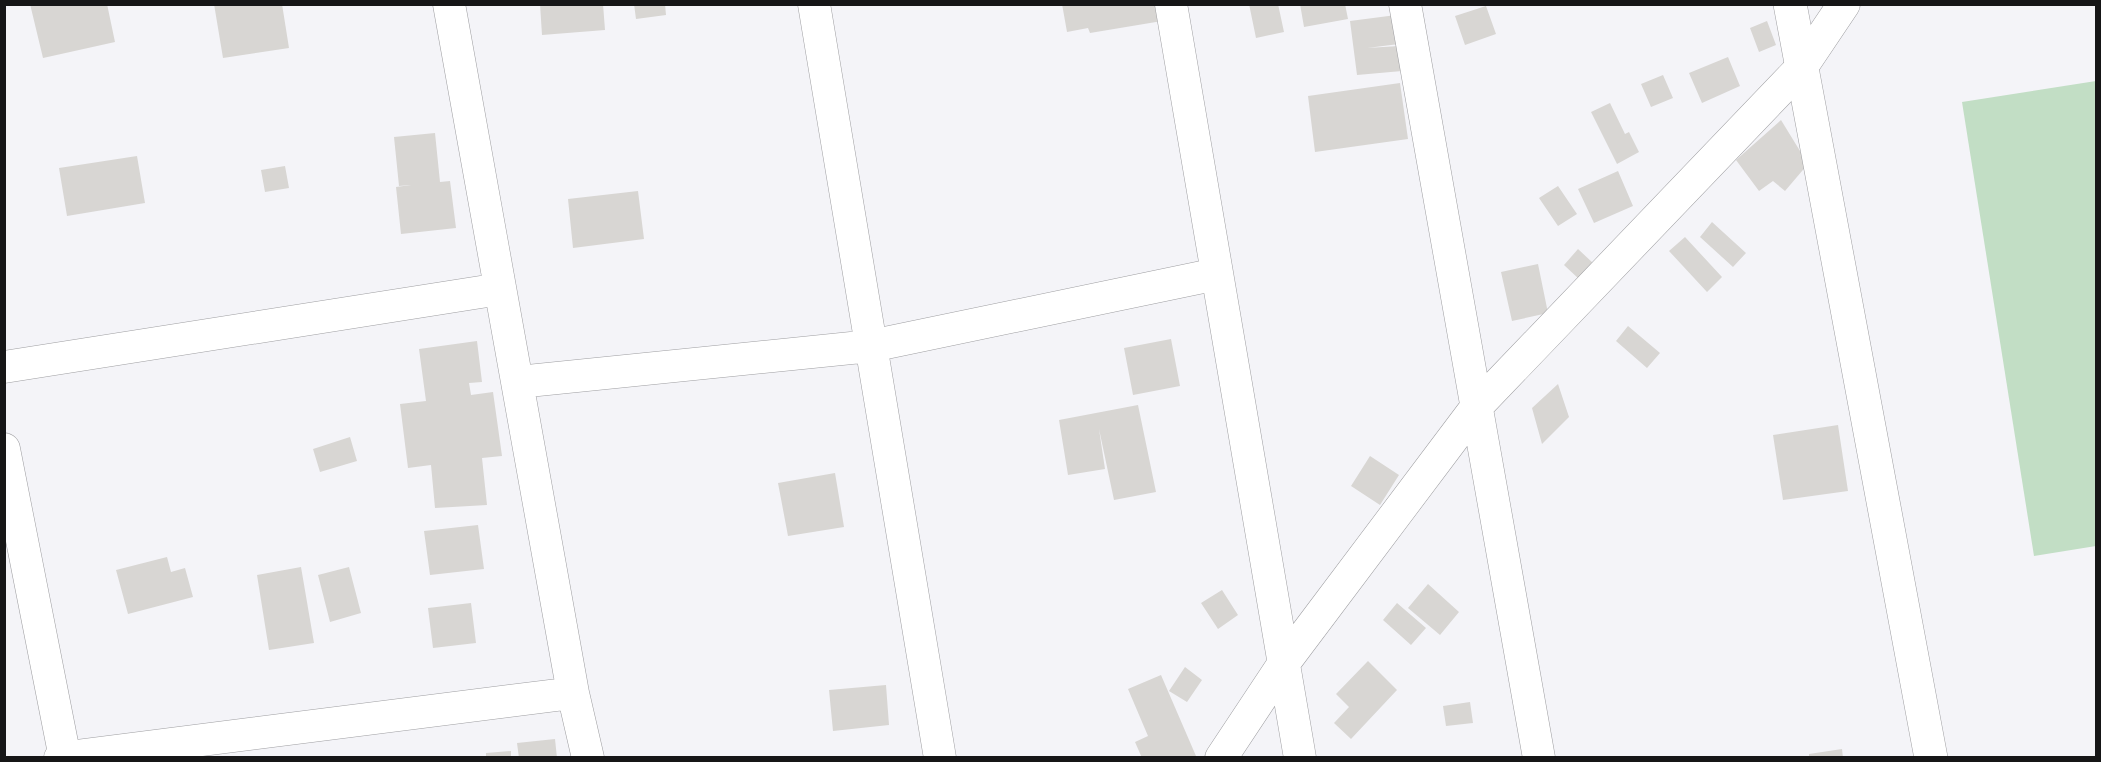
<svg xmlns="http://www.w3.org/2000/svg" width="2101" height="762" font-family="Figtree,sans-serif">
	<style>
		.green { fill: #c2dec5 }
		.building { fill: #d8d6d3 }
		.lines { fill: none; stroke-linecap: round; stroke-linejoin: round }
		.minor-casing { stroke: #9e9ea1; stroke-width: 33 }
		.tertiary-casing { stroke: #9e9ea1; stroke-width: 34 }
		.minor { stroke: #fff; stroke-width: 32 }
		.tertiary { stroke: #fff; stroke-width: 33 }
	</style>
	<rect width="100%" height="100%" fill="#f4f4f8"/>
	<path class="green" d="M2096,81V546L2034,556L1962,102Z"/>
	<path class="building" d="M30,4H107L115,42L43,58Z
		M214,4H282L289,48L223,58Z
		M540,4H603L605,30L542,35Z
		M634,4H665L666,15L636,19Z
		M1062,4H1159L1162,21L1090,33L1088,28L1067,32Z
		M1249,4H1278L1284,32L1256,38Z
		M1300,4H1345L1348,19L1304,27Z
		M1486,6L1496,34L1465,45L1455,16Z
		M1404,14L1407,43L1367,48L1399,46L1402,71L1357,75L1350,21Z
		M1767,21L1776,45L1759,52L1750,28Z
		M1728,57L1740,86L1702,103L1689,73Z
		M1663,75L1673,98L1651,107L1641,84Z
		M1400,83L1408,139L1315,152L1308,96Z
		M1610,103L1625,134L1629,132L1639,152L1617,164L1591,112Z
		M1781,120L1808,164L1785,191L1773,181L1759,191L1736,160Z
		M435,133L440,182L450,181L456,228L401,234L396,187L411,185L399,186L394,137Z
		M137,156L145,203L67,216L59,168Z
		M285,166L289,188L265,192L261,170Z
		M1618,171L1633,206L1594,223L1578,189Z
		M1558,186L1577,214L1558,226L1539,198Z
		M638,191L644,239L573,248L568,199Z
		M1712,222L1746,253L1733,267L1700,237Z
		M1685,237L1722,277L1707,292L1669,251Z
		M1578,249L1594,264L1580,280L1564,265Z
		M1538,264L1548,313L1512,321L1501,272Z
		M1628,326L1660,353L1647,368L1616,341Z
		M1171,339L1180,386L1133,395L1124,348Z
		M477,341L482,382L469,383L471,395L493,392L502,456L482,458L487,505L435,508L431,465L408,468L400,404L426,401L419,349Z
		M1558,384L1569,417L1542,444L1532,408Z
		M1138,405L1156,492L1114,500L1099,429L1105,469L1068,475L1059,420Z
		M1838,425L1848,491L1783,500L1773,435Z
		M350,437L357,461L320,472L313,449Z
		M1370,456L1399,475L1380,505L1351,486Z
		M835,473L844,527L788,536L778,483Z
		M478,525L484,569L430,575L424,531Z
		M167,557L171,572L185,568L193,597L128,614L116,570Z
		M301,567L314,643L269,650L257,575Z
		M349,567L361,613L330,622L318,575Z
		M1428,584L1459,612L1440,635L1408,608Z
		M1222,590L1238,615L1218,629L1201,603Z
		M471,603L476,643L433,648L428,608Z
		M1397,603L1426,628L1411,645L1383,620Z
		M1368,661L1397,690L1351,739L1334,723L1349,707L1336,694Z
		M1185,667L1202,680L1187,702L1169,691Z
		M1161,675L1196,756L1193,758H1142L1135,742L1148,736L1128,689Z
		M886,685L889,725L833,731L829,690Z
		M1470,702L1473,723L1446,726L1443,706Z
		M555,739L557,758H519L517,743Z
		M1842,749L1843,758H1809V754Z
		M511,751V758H486V753Z"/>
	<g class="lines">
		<defs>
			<path id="minor" d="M449,4L573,693L588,758
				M814,4L940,758
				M1171,4L1300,758
				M1405,4L1539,758
				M4,367L500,289
				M518,382L871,346L1217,274
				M4,449L65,758
				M60,758L573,693
				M1221,758L1284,663L1478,405L1801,68L1844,4"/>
			<path id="tertiary" d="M1790,4L1931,758"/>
		</defs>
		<use href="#minor" class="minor-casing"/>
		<use href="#tertiary" class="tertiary-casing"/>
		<use href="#minor" class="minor"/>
		<use href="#tertiary" class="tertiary"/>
	</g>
	<rect width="2101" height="762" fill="none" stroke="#161617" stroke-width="12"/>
</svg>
